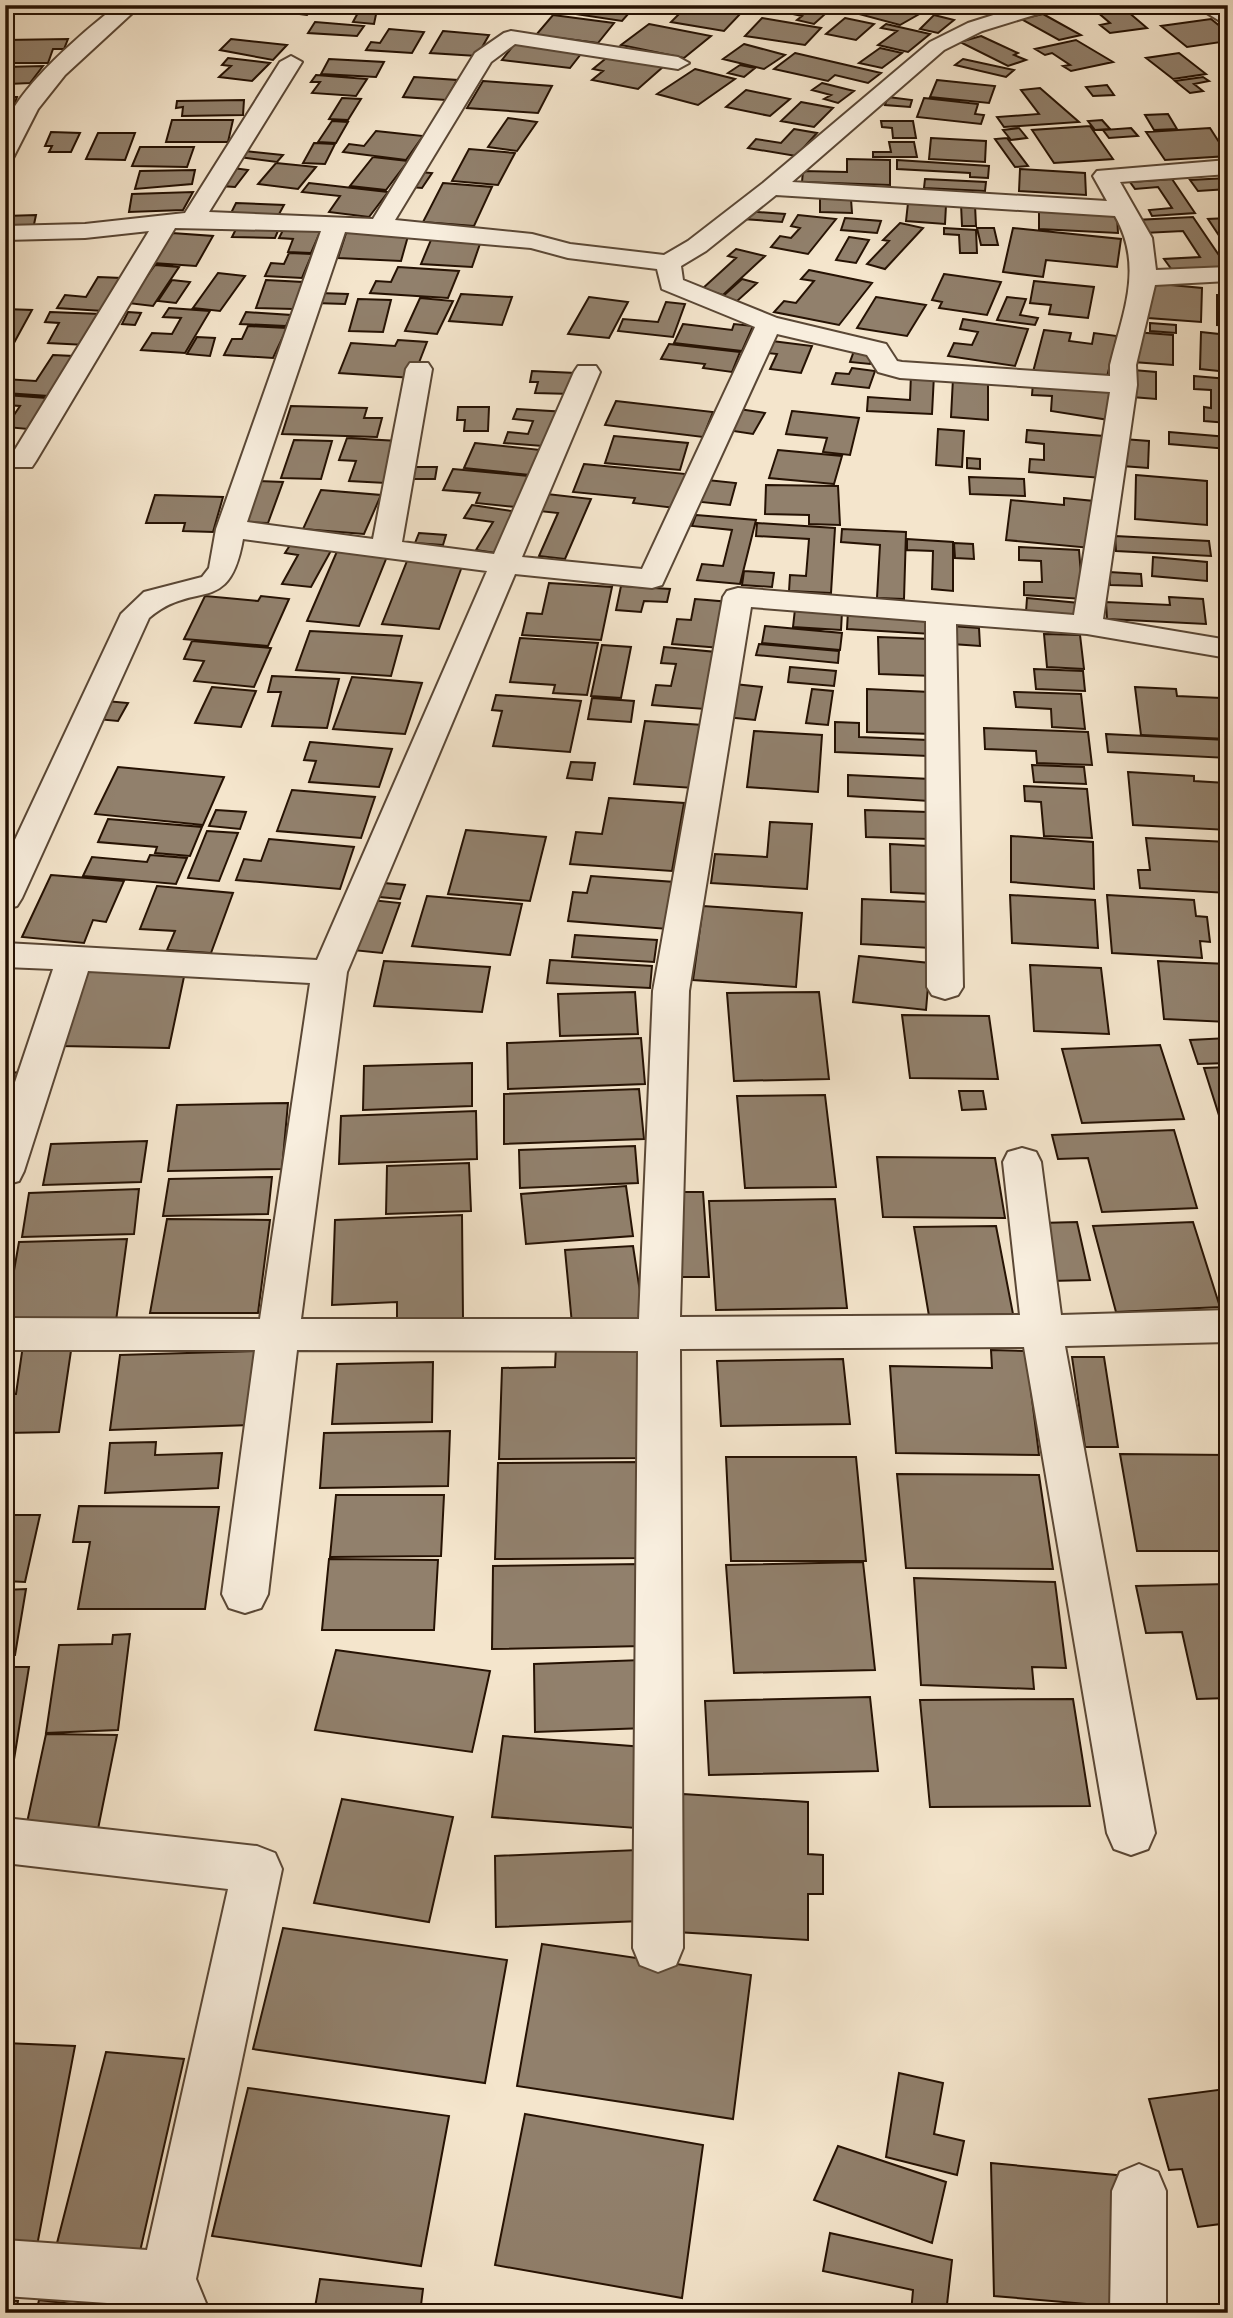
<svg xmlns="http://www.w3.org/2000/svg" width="1233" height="2318" font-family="Vollkorn,serif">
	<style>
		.building { fill: #91806c; stroke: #261203; stroke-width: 2 }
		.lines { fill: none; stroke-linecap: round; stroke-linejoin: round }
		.minor-casing { stroke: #5a4735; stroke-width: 4 }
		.minor { fill: #f8eede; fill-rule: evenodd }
	</style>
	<rect width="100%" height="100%" fill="#f4e5cc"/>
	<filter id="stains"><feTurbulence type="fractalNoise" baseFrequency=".00286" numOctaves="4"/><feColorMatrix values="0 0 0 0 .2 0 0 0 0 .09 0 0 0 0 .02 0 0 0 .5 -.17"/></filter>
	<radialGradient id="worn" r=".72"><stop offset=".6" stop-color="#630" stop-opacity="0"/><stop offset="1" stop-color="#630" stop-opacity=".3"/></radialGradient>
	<path class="building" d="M298,5H316L307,15L291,13Z
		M328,5H378L374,24L353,22L360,9L325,10Z
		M562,5H636L622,21L556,11Z
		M688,5H697L742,12L724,31L671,22Z
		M786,5L814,9L817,5H835L814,24L797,20L802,16L779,11Z
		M869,5H893L921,13L900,25L855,13Z
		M1089,5H1120L1147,28L1110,33L1100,25L1110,23Z
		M1143,5H1197L1155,13Z
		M1043,14L1081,35L1059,40L1021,19Z
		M553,15L614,23L598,43L536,35Z
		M934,15L954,20L938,33L920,29Z
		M762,18L821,28L805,45L745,36Z
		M845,18L874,24L856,40L826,34Z
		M1211,19L1221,27H1228V41L1187,47L1161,26Z
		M315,22L364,26L357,36L308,33Z
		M649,24L711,36L684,58L621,45Z
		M886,24L930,34L908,52L878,45L897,31L881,28Z
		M389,29L424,32L412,53L366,50L371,42L380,43Z
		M443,31L489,35L477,56L430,53Z
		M981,36L1018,53L1014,55L1026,60L1008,66L960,42Z
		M68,39L64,49H53L48,63H5V40Z
		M231,39L287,45L273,60L220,50Z
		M1076,40L1113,62L1071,71L1063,66L1070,65L1052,53L1045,55L1035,49Z
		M516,42L584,50L570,68L502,60Z
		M744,44L785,55L764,69L723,59Z
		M880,48L902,53L882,68L859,63Z
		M795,53L881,73L868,83L835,75L828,81L774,69Z
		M1179,53L1206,74L1173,79L1146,58Z
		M610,55L664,66L638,89L592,80L603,71L593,69Z
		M228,58L270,63L252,81L219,77L231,66L222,65Z
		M329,59L384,62L376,77L321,74Z
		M963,59L1014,70L1006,77L955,65Z
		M740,65L755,68L744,77L728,73Z
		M43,66L30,83L9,84L13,73H5V67Z
		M695,69L735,79L698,105L657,94Z
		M316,75L367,79L356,96L312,93L320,82H311Z
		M414,77L457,80L446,100L403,97Z
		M1203,77L1209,81L1194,84L1203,91L1190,93L1175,81Z
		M937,80L995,86L989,103L930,97Z
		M483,81L552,86L538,113L467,108Z
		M822,83L854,91L838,103L824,99L831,95L812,90Z
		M1107,85L1114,95L1093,96L1086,87Z
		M1040,88L1079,122L1004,127L997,117L1039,114L1021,90Z
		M746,90L790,99L770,116L726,107Z
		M5,97H17L5,133Z
		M888,97L912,100L910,107L885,105Z
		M342,98L361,99L348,120L329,119Z
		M924,98L978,104L975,114L984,115L981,124L917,117Z
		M244,100L243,115L182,116L183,107L176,108L177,101Z
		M801,102L833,108L814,127L781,121Z
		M1168,114L1177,129L1154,130L1145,115Z
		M508,118L537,122L517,151L488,147Z
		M172,120H233L228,142H166Z
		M1102,120L1110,129L1095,130L1088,121Z
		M332,121L348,122L336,143L318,142Z
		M881,121H913L916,138H893L892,128L882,127Z
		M1090,126L1113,159L1054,163L1032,130Z
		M1019,128L1027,138L1011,140L1003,130Z
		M1131,128L1138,136L1109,138L1103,130Z
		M1210,128L1228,156L1165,160L1146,132Z
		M794,129L817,133L796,156L748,148L756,139L781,143Z
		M376,131L423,136L406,160L343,152L349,144L364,146Z
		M51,132L80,133L71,152H49L52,146H45Z
		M98,133H135L125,160L86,159Z
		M931,138L986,141L985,162L929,159Z
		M1007,138L1028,166L1015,167L995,139Z
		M889,142H914L917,157H873V152H891Z
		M314,143L335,144L325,164L303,163Z
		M140,147H194L187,167L132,166Z
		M469,149L515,153L498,185L452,181Z
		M245,151L283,155L277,162L239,157Z
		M373,157L408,161L386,190L350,186Z
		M847,159L890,160V185L802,182L803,171L847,172Z
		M897,160L989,166L988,178L970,177V173L897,169Z
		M276,163L316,167L298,189L258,184Z
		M233,168L248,170L235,187L221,186Z
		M1020,169L1085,173L1086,195L1019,191Z
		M195,170L192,184L135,189L140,171Z
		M419,172L432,173L422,188L409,187Z
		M1228,178V189L1198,191L1190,180Z
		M925,179L986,182L985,191L924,188Z
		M1172,179L1195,213L1152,216L1149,210L1172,208L1158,187L1135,189L1130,182Z
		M309,183L388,192L369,217L329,212L340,196L302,192Z
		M443,183L492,187L474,226L423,222Z
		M193,192L183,210L129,212L132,194Z
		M820,197L851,199L852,213L820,212Z
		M236,203L284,205L278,216L231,213Z
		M908,203L946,205L945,224L906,221Z
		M961,204L975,205L976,226H962Z
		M745,211L785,214L782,222L743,219Z
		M1039,211L1117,216L1118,233L1039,229Z
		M36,215L33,229L5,230V216Z
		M798,215L836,219L808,254L771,247L780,236L791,238L800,228L791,226Z
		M1193,217L1227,267L1172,270L1164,259L1200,257L1183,231L1144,233L1136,220Z
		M845,218L881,221L877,233L841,230Z
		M1228,218V242L1224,243L1208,219Z
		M900,223L923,228L885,269L867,264L889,241L883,240Z
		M238,225L280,226L275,238L232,237Z
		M348,227L410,229L401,261L338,258Z
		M284,228L321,230L311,253L288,252L293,239L279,238Z
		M944,228L976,230L977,253H960L959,235L944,234Z
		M977,228H994L998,245H981Z
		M1013,228L1121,239L1117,267L1046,260L1043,277L1003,272Z
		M172,233L213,236L196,266L153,263Z
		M433,235L482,238L472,267L421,264Z
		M849,237L869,240L856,263L836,260Z
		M736,249L765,256L723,295L702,289L736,258L728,256Z
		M289,253L312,254L302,278L265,276L271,263L284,264Z
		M155,265L179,267L153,306L128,303Z
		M398,267L459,271L448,298L370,293L376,281L391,282Z
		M809,270L872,283L839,325L774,312L784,301L796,303L814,281L801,279Z
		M218,273L245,276L220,311L193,308Z
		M944,274L1001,282L987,315L939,308L942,302L932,300Z
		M98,277L121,278L103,311L57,308L65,295L86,297Z
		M742,279L757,283L736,302L721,298Z
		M172,280L190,282L176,303L158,301Z
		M266,280L303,282L293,309L256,308Z
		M1034,281L1094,287L1088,318L1049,314L1051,305L1030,303Z
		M1150,283L1202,288L1201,322L1148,318Z
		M319,293L348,294L345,304L315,303Z
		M461,294L512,297L502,325L449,321Z
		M1217,295L1228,296V326L1217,325Z
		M589,297L628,302L609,338L568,334Z
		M876,297L926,305L907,336L857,328Z
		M1007,297L1026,299L1020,315L1038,318L1035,325L997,320Z
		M420,298L453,301L437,334L405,331Z
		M358,299L391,300L383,332L349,331Z
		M666,302L685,304L673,337L618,331L623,319L658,322Z
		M169,308L210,311L185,353L141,350L152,333L172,334L181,318L163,317Z
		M5,309L32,310L9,352H5Z
		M50,312L101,314L86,345L48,343L59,323L45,322Z
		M128,312L141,313L135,325L122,324Z
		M246,312L291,315L286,326L240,324Z
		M963,319L1028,329L1015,366L948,356L954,343L972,345L978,332L960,329Z
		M1150,323L1176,325V333L1150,331Z
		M683,324L732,330L734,324L753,326L742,351L674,343Z
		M248,326L287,328L273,358L224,355L232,339H242Z
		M1044,330L1071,333L1069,341L1092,344L1094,333L1117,336L1106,381L1033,372Z
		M1134,332L1173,335V365L1133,362Z
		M1201,332L1228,335V372L1200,369Z
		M197,337L215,338L210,356L187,354Z
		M398,340L427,342L413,378L339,373L351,343L395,346Z
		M772,341L812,346L801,373L770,369L777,354L767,353Z
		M669,344L740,352L732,372L703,368L705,364L661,359Z
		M855,348L875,350L870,364L850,362Z
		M53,355L73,356L49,396L5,393V379L36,381Z
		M852,368L875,371L869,388L832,384L836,373L849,374Z
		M1133,370L1156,372V399L1132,397Z
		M532,371L576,373L572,394L535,393L538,382H530Z
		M911,374L934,375L932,414L867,411L868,397L910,400Z
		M1194,376L1228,379V423L1204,421V407L1211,408V390L1194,389Z
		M953,378L988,380V420L951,417Z
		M1033,383L1110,389L1109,420L1051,411L1052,396L1032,395Z
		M5,395L47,398L28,429L6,427L20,406L5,405Z
		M616,401L713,412L703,437L605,425Z
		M291,406L367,408L364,418H382L377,437L282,434Z
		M458,407H489L488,431H464L465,420H457Z
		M517,409L567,412L555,447L504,443L508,432L528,434L533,421L513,419Z
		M739,409L765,413L753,434L727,430Z
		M792,411L859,418L850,455L823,452L827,438L786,434Z
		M938,429L964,431L962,467L936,465Z
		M1027,430L1104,436L1102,478L1029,472L1030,459L1044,460V444L1026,442Z
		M1169,432L1228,437V449L1169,444Z
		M614,436L688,443L680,470L605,463Z
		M347,438L398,441L386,483L349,481L356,461L339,460Z
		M1123,439L1149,441L1148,468L1122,466Z
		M294,440L332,441L321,479L281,478Z
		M475,443L550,451L540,476L464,468Z
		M778,450L842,456L834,484L769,478Z
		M967,458L980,459V469L967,468Z
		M584,464L686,474L675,508L633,503L635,498L573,492Z
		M411,467H437L435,479H409Z
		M453,469L539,477L526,508L476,503L480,493L443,490Z
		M1136,475L1207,481V525L1135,519Z
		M969,477L1024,479L1025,496L970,494Z
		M707,480L736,483L730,505L701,502Z
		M258,481L283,482L268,523L243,522Z
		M766,485L838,486L840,525L809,524V515L765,514Z
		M321,490L381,495L364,534L303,529Z
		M538,493L591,499L565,559L539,556L558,513L530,510Z
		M155,495L223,497L213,532L183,531L185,523H146Z
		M1064,498L1094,501L1091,548L1006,540L1011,500L1064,505Z
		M472,505L524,513L502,554L476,550L493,522L464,518Z
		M696,515L756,520L740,584L697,580L702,564L723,566L732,530L692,526Z
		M757,523L835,528L831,593L789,591L790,575L806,576L809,539L756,536Z
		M842,529L906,532L904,599L877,598L880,545L841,542Z
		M419,533L446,535L443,545L415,543Z
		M1115,536L1209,541L1211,556L1116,551Z
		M907,539L953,542V591L932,589L933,551L907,550Z
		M292,542L333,547L311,587L282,584L298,555L285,553Z
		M954,543L973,544L974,559L955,558Z
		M1019,547L1079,550L1083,599L1024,595V582H1042L1041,561L1019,560Z
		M338,549L388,554L359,626L307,621Z
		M409,556L464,561L439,629L382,624Z
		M1153,557L1207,562V581L1152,576Z
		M744,571L774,573L772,587L742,585Z
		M1109,572L1141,574L1142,586L1110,585Z
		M549,583L612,587L601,640L522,635L527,613L542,614Z
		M621,586L670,589L667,602L644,601L641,612L616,610Z
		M205,596L258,601L261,596L289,599L268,646L184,639Z
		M1169,597L1203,599L1206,624L1107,619L1106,602L1170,605Z
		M1027,598L1079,603L1078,617L1026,612Z
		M695,599L730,602L721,648L672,644L677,619L691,620Z
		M795,609L842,612L841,630L793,627Z
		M848,611L933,616L932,634L847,629Z
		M765,626L842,633L840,650L762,643Z
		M951,626L979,628L980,646L952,644Z
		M310,631L402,636L391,676L296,670Z
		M1044,634L1080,635L1084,669L1047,667Z
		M878,637L931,639L933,676L879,674Z
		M520,638L598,643L587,695L553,693L555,685L510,682Z
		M192,641L271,648L254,687L194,681L204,661L184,659Z
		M759,644L839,651L838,663L756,655Z
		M602,645L631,647L621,698L591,696Z
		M664,647L716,652L705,709L652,705L656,685L671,686L676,664L661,663Z
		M790,667L836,671L834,686L788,682Z
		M1034,669L1083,671L1085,691L1036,689Z
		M272,676L339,679L327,728L272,726L281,692H268Z
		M352,677L422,683L405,734L333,729Z
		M734,684L762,687L755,720L726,717Z
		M212,687L256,691L241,727L195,723Z
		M1135,687L1176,689L1177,696L1221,698L1228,739L1141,735Z
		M812,689L833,691L828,725L806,723Z
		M867,689L930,692L932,734L867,732Z
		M1014,692L1081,694L1085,729L1052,727L1051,709L1016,707Z
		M496,695L581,701L570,752L493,746L502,711L492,710Z
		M592,698L634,701L631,722L588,719Z
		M106,701L128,703L118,721L96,719Z
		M645,721L703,725L694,788L634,784Z
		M835,722L859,723V737L928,740V756L835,752Z
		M984,728L1088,732L1092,765L1037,763L1036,751L985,749Z
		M754,731L822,735L818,792L747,787Z
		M1106,734L1227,740L1228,758L1108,752Z
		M310,742L392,749L379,787L309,782L316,761L304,760Z
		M571,762L595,763L592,780L567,778Z
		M1032,765L1084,767L1086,784L1034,782Z
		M118,767L224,777L203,825L95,814Z
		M1128,772L1194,776V781L1226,783L1228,830L1133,825Z
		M848,775L930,779L929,801L848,796Z
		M1024,786L1087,789L1092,838L1044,836L1041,802L1025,801Z
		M292,790L375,797L361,838L277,831Z
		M609,798L684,803L672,871L570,864L576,832L602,834Z
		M216,810L246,812L240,829L209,826Z
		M865,810L928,812L929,839L866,837Z
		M108,819L202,827L190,856L155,853L157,847L98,842Z
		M770,822L812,824L807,889L711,883L715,854L767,857Z
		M466,830L546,837L530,901L448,894Z
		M207,831L238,833L219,881L188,878Z
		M1011,836L1093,842L1094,889L1011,882Z
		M1146,838L1228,842V893L1140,888L1138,870H1150Z
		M269,839L354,847L340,889L236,880L244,859L261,861Z
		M890,844L929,846L931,894L891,892Z
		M150,855L187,858L176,884L83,876L92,857L147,862Z
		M51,875L124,881L106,922L93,920L84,943L22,937Z
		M591,876L675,882L668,929L568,921L573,892L587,893Z
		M373,882L405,885L400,899L369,896Z
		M157,886L233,893L211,953L167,950L175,931L140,929Z
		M1010,895L1095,900L1098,948L1012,943Z
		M1107,895L1194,900L1196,916L1207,917L1210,942L1200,941L1202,958L1112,953Z
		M427,896L522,904L510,955L412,946Z
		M862,899L929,902L931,948L861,944Z
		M371,900L400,903L382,953L352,950Z
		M703,906L802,913L796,987L693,980Z
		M575,935L657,940L654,962L572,957Z
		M859,956L930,963L926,1010L853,1002Z
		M550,960L652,966L650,988L547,983Z
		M384,961L490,967L482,1012L374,1006Z
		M1158,961L1228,964V1022L1164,1019Z
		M1030,965L1101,968L1109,1034L1034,1031Z
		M80,971L185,972L169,1048L60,1046Z
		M635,992L638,1034L560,1036L558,994Z
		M819,992L829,1079L734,1081L727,993Z
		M902,1015L989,1016L998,1079L910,1078Z
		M641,1038L645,1084L508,1089L507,1043Z
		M1228,1038V1063L1198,1064L1190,1040Z
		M1160,1045L1184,1119L1082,1123L1062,1049Z
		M472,1063V1106L363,1110L364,1066Z
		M1228,1067V1128H1223L1204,1068Z
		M5,1072L28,1073L5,1144Z
		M639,1089L644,1139L504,1144V1094Z
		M959,1091H983L986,1109L962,1110Z
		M825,1095L836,1187L745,1188L737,1096Z
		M288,1103L282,1169L168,1171L177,1105Z
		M476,1111L477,1159L339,1164L341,1116Z
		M1174,1130L1197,1208L1102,1212L1088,1158L1058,1159L1052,1135Z
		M147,1141L141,1182L43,1185L51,1144Z
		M635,1146L638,1183L520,1188L519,1150Z
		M877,1157L995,1158L1005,1218L883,1217Z
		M469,1163L471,1211L386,1214L387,1166Z
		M272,1177L268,1214L163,1216L169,1179Z
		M626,1186L633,1236L526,1244L521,1194Z
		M139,1189L134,1234L22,1237L29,1193Z
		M668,1192H703L709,1277H672Z
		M835,1199L847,1308L716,1310L709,1201Z
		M462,1215L463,1319L397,1321V1302L332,1305L335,1220Z
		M167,1219L270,1220L258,1313H150Z
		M1077,1222L1090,1280L1050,1281L1040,1223Z
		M1193,1222L1220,1307L1116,1312L1093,1226Z
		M996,1226L1013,1314L929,1316L914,1227Z
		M127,1239L116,1321L5,1322L19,1242Z
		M633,1246L644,1318L572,1324L565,1250Z
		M72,1344L59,1432L5,1433V1394H16L23,1345Z
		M644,1346L646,1458L499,1459L502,1368L555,1367L556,1347Z
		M991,1350L1026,1351L1039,1455L896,1453L890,1366L992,1368Z
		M256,1351L250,1425L110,1430L120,1355Z
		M1072,1357H1104L1118,1447H1085Z
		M843,1359L850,1424L721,1426L717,1361Z
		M433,1362L432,1422L332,1424L337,1364Z
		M450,1431L448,1486L320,1488L324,1433Z
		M156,1442L155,1455L222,1453L218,1488L105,1493L110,1443Z
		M1120,1454L1228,1455V1551H1137Z
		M726,1457H856L866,1561H731Z
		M640,1462L642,1558L495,1559L498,1463Z
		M897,1474L1039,1475L1053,1569L906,1568Z
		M336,1495H444L441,1556L330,1557Z
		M79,1506L219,1507L205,1609H78L90,1542H73Z
		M5,1515H40L25,1582L5,1581Z
		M329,1559L438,1560L434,1630H322Z
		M863,1562L875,1670L734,1673L726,1565Z
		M642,1564L644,1646L492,1649L493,1566Z
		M914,1578L1055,1582L1066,1668L1032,1667L1034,1689L921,1685Z
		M1228,1584V1698L1197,1699L1182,1632L1146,1633L1136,1586Z
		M26,1589L15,1655H5V1590Z
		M130,1634L118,1730L46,1733L59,1645L112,1644L113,1635Z
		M336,1650L490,1671L472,1752L315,1730Z
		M642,1660L646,1728L535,1732L534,1664Z
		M5,1667H29L5,1815Z
		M870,1697L878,1771L709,1775L705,1701Z
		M1073,1699L1090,1806L930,1807L920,1700Z
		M46,1734L117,1735L97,1834L25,1832Z
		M503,1736L644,1747L636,1828L492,1817Z
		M683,1794L808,1802V1854L823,1855V1894H808V1940L676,1932Z
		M342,1799L453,1817L429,1922L314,1903Z
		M638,1850L641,1921L496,1927L495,1856Z
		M283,1928L507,1960L485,2083L253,2049Z
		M542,1944L751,1975L733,2119L517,2086Z
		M5,2043L75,2046L36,2251L5,2250Z
		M106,2052L184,2059L139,2256L56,2247Z
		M899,2073L943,2083L934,2134L964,2141L957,2175L886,2157Z
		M1228,2073V2223L1198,2227L1182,2169L1169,2170L1149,2099L1226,2089L1221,2074Z
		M248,2088L449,2116L421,2266L212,2236Z
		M525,2114L703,2145L682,2298L495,2265Z
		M838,2146L946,2182L932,2243L814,2200Z
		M991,2163L1126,2176L1134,2308L994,2296Z
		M830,2233L952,2260L946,2313H911L913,2290L823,2271Z
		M320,2279L423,2289L420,2313H314Z
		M5,2300L18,2301L16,2313H5Z
		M39,2300L132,2311L36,2313Z"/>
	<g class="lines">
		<defs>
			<path id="minor" d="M118,5H141L65,75L38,109L13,158L5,160C5,150 3,137 5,127C16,89 86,29 118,5Z
				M1025,5H1057L1054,9L982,31L944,50L792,182L1107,201L1093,176L1097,171L1228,160V174L1120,182L1152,238L1156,270L1228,267V281L1155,285L1136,365L1137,385L1103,619L1228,640V658L1087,634L956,624L963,987L958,995L945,999L932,995L927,987L926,621L751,607L689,991L680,1317L1020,1315L1003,1162L1008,1152L1022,1148L1036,1152L1041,1162L1061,1315L1228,1310V1342L1065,1346L1155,1833L1148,1849L1131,1855L1114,1849L1107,1833L1024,1347L680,1349L683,1948L676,1965L658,1972L640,1965L633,1948L638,1351L297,1350L268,1594L261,1608L245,1613L229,1608L222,1594L255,1350H5V1318L260,1319L310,983L88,971L24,1171L19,1181L5,1185V1112L53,969L5,967V943L317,960L487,571L243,539C229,618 196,578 149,618L22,898L17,906L5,909V861L121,614L144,592L202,577L209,568L216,529L321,231L175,228L36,461L32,467H12L8,461L149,231L85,238L5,240V226L85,224L185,213L280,62L291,56L302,62L209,212L373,219L475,53L504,33L511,31L678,57L689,63L678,69L515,44L491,62L395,220L532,234L570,244L664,255L688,241L763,183L930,42L968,23ZM776,195L1115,216C1144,267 1123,312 1110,365V376L902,362L897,361L886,344L777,318L683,280L681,266L706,251ZM345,232L531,248L568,258L657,269L662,289L755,327L642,569L522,557L600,372L596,366H578L574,372L494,554L402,542L432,369L428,363H410L406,369L373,539L247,522ZM777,334L867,355L878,372L900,378L1110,392L1074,615L738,588L727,591L723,597L653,991L639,1319H301L347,972L515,574L652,588L662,585Z
				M1194,5H1219L1228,11V26Z
				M5,1818L257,1846L275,1853L282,1869L196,2279L210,2313H154L151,2306L5,2296V2240L147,2250L228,1889L5,1863Z
				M1139,2164L1158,2172L1166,2191V2313H1110L1112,2191L1120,2172Z"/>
		</defs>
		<use href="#minor" class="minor-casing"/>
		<use href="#minor" class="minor"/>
	</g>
	<rect width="1233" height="2318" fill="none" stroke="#f4e5cc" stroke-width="28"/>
	<rect x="7" y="7" width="1219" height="2304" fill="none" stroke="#261203" stroke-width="3.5"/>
	<rect x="14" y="14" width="1205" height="2290" fill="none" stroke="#261203" stroke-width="2"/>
	<rect width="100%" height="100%" filter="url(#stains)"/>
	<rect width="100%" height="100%" fill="url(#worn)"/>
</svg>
